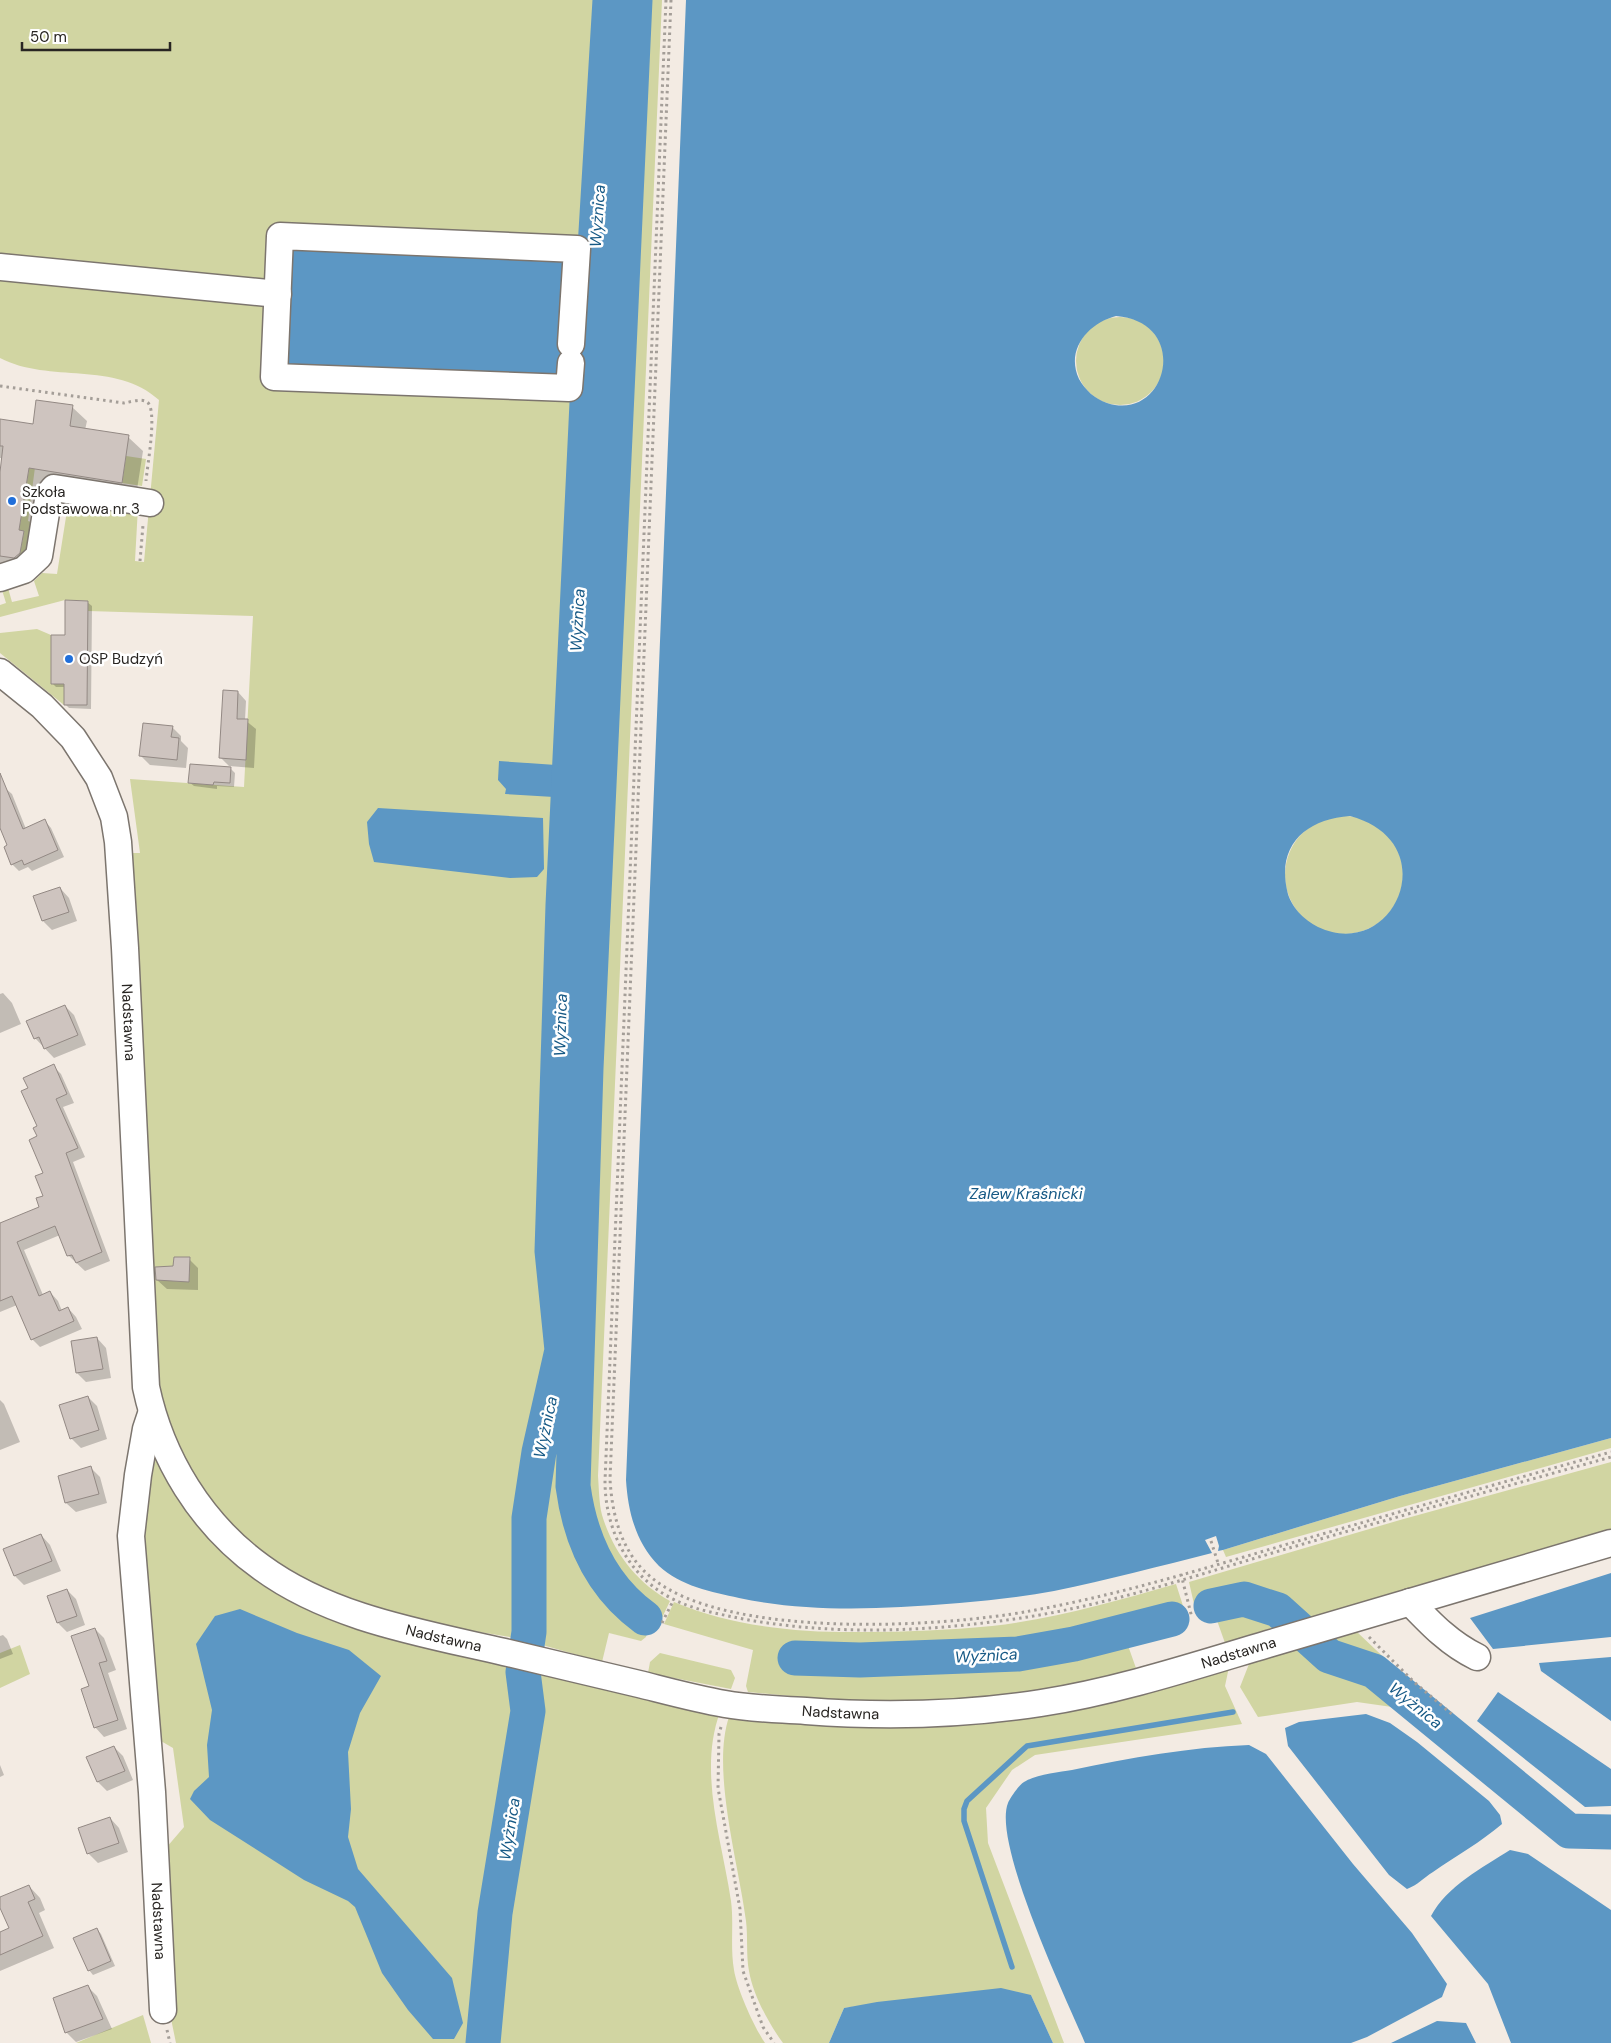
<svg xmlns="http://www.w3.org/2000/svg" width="1611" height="2043" font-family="'DM Sans',sans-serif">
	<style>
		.green { fill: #d1d5a2 }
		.water { fill: #5c97c4; fill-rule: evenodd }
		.shadow { fill: #0003 }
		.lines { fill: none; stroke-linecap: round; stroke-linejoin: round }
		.stream { stroke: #5c97c4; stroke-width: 5.5 }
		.river { stroke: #5c97c4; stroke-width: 35 }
		.building { fill: #cec4bf; stroke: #938984 }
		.minor-casing { stroke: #7c756e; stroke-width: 29 }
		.path { stroke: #a49e98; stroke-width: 3; stroke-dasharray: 2.5 4; stroke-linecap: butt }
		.minor { stroke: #fff; stroke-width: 26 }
		.poi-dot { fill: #216fda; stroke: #fff; stroke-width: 2 }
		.labels { text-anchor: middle; stroke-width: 5; stroke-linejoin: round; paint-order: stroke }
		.poi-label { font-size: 15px; fill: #282522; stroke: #fff; text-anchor: start }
		.street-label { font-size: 15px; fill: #282522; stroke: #fff }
		.water-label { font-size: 16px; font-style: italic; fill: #165985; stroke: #fff }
	</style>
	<rect width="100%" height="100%" fill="#f3ebe3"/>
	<path class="green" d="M0,0H606L589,356L570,591L555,910L544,1257L554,1346L529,1458L521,1522L522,1639L431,1624L362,1606L314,1587L238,1536L185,1465L160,1413L131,853H140L130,779L244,787L253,616L88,611V601L65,600L0,617V605L6,603L2,590L8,588L12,602L39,596L34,581L42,573L57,574L69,498L138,507L135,561L144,562L159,400C115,360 50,384 0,358Z
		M645,0H662L598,1476C599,1489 599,1503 602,1515C613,1552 637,1583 670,1601L660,1622L650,1620L646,1637L641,1641L609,1633L602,1662L532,1642L534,1519L546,1446L566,1349L557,1247L570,850L591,855L569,1484C575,1539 595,1585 641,1618H645L647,1615C601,1576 585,1545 578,1486Z
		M1076 361a44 44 0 1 1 88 0a44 44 0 1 1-88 0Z
		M32,451L37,452L28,521L34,523L30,549L19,558L24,532L19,530Z
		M126,456L146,459L142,486L122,483Z
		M37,629L51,635V683L64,684V705L0,653V633Z
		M1285 875a59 59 0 1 1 118 0a59 59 0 1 1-118 0Z
		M1611,1438V1448L1226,1557L1223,1550L1400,1496Z
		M158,1455L199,1522L382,1631L437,1651L519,1669L524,1708L480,2043H176L169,2009L160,1855L184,1827L173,1748L154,1737L140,1540L150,1462Z
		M1611,1462V1534L1299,1622L1280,1603L1245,1592L1194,1604L1189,1582L1400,1520Z
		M1176,1584L1185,1612L1093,1637L1016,1650L859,1658L795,1655L796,1660L863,1663L1018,1658L1125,1637L1137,1671L1083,1685L947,1704L863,1703L748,1692L746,1686L753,1650L664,1624L674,1602C733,1627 801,1633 864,1632C907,1632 949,1630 992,1626C1055,1619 1116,1601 1176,1584Z
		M1245,1605L1272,1613L1285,1624L1225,1643L1214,1612Z
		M1357,1632L1413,1685L1426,1704L1423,1721L1417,1724L1392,1707L1357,1702L1258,1717L1240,1687L1249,1664Z
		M20,1645L30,1674L0,1688V1653Z
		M660,1653L731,1670L735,1678L731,1689L648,1673L650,1662Z
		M1229,1667L1225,1686L1242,1724L1035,1755L1012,1770L986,1808L988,1843L1064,2043H1053L1031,1995L934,1996L844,2008L829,2043H783C769,2024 753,1995 749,1971C746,1955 748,1937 746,1921C739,1865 711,1770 729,1717L856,1726Z
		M531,1671L720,1712C698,1772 722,1840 731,1901C734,1923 730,1947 734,1970C737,1989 754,2027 765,2043H490L505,1908L535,1713Z
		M143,2015L151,2043H76Z"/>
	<path class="water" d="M686,0H1611V1438L1400,1496L1223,1550L1218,1551L1219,1546L1216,1536L1205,1540L1212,1553C1160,1566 1108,1580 1054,1591C1004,1600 952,1604 901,1607C846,1610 792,1609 739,1598C712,1592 680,1586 659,1566C636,1543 628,1512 626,1480ZM1116,316C1192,322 1167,423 1107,403C1095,399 1085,390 1079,379C1065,349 1089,323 1116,316ZM1350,816C1447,842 1394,963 1318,927C1304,920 1290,906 1287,890C1277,844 1307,819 1350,816Z
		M285,241L572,254L560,361L566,383L280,372Z
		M499,761L556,765L554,797L505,794L506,789L498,780Z
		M378,808L543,818L544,869L537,877L510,878L374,862L369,844L367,822Z
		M1611,1573V1637L1493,1649L1470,1618Z
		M240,1609L297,1633L349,1650L381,1676L360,1713L348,1752L351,1809L348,1837L358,1869L452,1978L463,2023L454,2039H433L408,2010L382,1973L355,1907L348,1901L304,1880L210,1820L190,1799L194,1791L209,1777L207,1745L212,1710L196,1644L215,1616Z
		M1611,1657V1721L1541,1671L1539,1663Z
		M1498,1692L1611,1769V1806L1585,1807L1477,1721Z
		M1366,1714L1390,1723L1417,1742L1489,1801L1500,1815L1502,1824C1481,1842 1456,1856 1433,1872C1423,1878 1418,1885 1407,1889L1389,1875L1288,1746L1285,1728L1299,1722Z
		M1249,1745L1266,1754L1353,1864L1412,1933L1447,1984L1442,1997L1367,2037L1351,2043H1085C1066,1998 992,1843 1008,1803C1010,1798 1019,1785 1024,1782C1035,1775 1059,1772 1072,1770C1130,1758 1190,1747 1249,1745Z
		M1510,1850L1528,1854L1611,1910V2043H1511L1488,1984L1431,1916C1446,1887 1483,1867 1510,1850Z
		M1001,1988L1031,1995L1053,2043H829L844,2008L877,2002Z
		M1437,2021L1466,2023L1476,2043H1391Z"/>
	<path class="shadow" d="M72,407L87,421L85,430L128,437L143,451L136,496L43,482L38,547L0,568V481L3,458H0V420L34,426Z
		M87,602L92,606L91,709L69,708L65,704V687H56L52,683L66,636Z
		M238,692L246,701L245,720L256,729L254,768L229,766L221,758Z
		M172,727L181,736V741L188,748L186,768L150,765L140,755Z
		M230,768L235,773L234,787L217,786V789L194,786L189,782Z
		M5,788L12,794L26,829L45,821L51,828L64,857L32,871L28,867L19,871L12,864L9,846L0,826V790Z
		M60,888L69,898L77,921L52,930L43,921Z
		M3,993L12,1003L21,1024L0,1033V994Z
		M65,1006L74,1015L86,1045L54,1058L35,1038Z
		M53,1066L61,1074L74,1103L63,1107L85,1157L73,1162L110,1261L85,1271L69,1256L60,1235L24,1250L43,1295L50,1292L58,1301L62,1311L68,1308L76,1317L82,1329L40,1347L32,1339L17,1305L0,1312V1224L41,1207L44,1196L45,1174L39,1127L29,1089Z
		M189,1259L198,1268V1290L167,1289L157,1280Z
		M97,1338L106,1348L111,1378L86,1382L77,1373Z
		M88,1397L97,1406L107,1439L81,1448L71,1438Z
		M0,1400L4,1404L20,1442L0,1450Z
		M91,1468L100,1477L107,1503L76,1512L66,1503Z
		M41,1535L50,1545L61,1571L24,1585L15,1576Z
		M67,1590L76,1599L85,1625L67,1632L58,1623Z
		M95,1629L104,1638L116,1670L108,1673L127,1729L104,1737L95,1727L91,1687Z
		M3,1635L7,1639L13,1654L0,1659V1636Z
		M114,1747L123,1756L133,1780L107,1791L98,1782Z
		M0,1765L4,1775L0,1777Z
		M110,1818L119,1828L128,1852L98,1863L88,1853Z
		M29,1886L40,1898L45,1910L39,1913L54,1948L0,1971V1933L10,1929L0,1904V1899Z
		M97,1929L101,1934L115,1966L93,1975L89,1970Z
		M88,1987L97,1996L112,2029L76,2042L67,2033L54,1998Z"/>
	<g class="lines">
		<path class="stream" d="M560,354L589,356
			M1012,1967L964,1821V1809L967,1801L1027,1746L1233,1712"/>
		<path class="river" d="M635,0L586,1068L573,1486C580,1539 601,1586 645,1618
			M1211,1606L1244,1599L1278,1610L1329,1656L1374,1671L1569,1831L1611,1832
			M795,1658L860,1660L1018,1654L1074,1644L1172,1619
			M483,2043L495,1913L528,1711L523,1672L529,1632V1518L539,1452L562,1350L552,1251L563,905L592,298L610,0"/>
	</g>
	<path class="building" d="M36,400L73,405L70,426L129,435L122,483L29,468L19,530L24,531L20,553L14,558L0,556V472L3,446H0V419L33,424Z
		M65,600L88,601L87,705H64V684H51V635H65Z
		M223,690L238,691L237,719H248L246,760L219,758Z
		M143,723L173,726L171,737L179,738L177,760L139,756Z
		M190,764L231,767L230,783L214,782L213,785L188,783Z
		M0,773L23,829L45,819L58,850L24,865L22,860L11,865L4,847L7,845L0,828Z
		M60,887L69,912L42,921L33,896Z
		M65,1005L78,1035L44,1049L39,1037L34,1039L26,1021Z
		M54,1064L67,1094L56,1099L78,1148L66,1153L102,1252L76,1263L72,1255L67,1256L55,1226L17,1242L39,1296L50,1291L59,1311L68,1307L74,1321L31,1340L12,1296L0,1301V1223L39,1207L36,1198L43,1196L35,1176L43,1173L29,1140L37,1136L33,1128L37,1126L21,1091L28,1088L23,1078Z
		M174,1257H190L189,1282L156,1280L155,1267L173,1266Z
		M97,1337L103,1369L76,1373L71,1341Z
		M88,1396L99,1430L70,1439L59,1405Z
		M91,1466L99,1494L65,1503L58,1476Z
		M41,1534L52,1561L14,1576L3,1549Z
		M67,1589L77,1616L57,1623L47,1596Z
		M95,1628L107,1661L99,1663L118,1720L94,1728L81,1689L89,1686L71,1636Z
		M114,1746L125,1771L97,1782L86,1757Z
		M110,1817L119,1843L87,1854L78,1828Z
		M29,1885L35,1899L28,1902L43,1936L0,1955V1932L9,1928L0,1908V1897Z
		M97,1928L111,1961L88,1971L73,1938Z
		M88,1985L103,2019L65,2033L53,1998Z"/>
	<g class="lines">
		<defs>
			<g id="minor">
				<path d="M0,267L278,294"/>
				<path d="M571,363L569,388L274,377L280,236L577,249L571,344"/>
				<path d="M0,578L24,570L39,556L49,494L54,488L150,503"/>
				<path id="s1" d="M0,672L42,706L73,738L99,778L114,817L118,842L125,948L146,1387C161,1458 201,1524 261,1567C330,1618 422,1633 504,1652C549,1663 594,1673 639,1684C667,1691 696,1699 725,1704C752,1709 779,1709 806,1711C885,1717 963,1715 1041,1703C1118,1691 1194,1666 1268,1644C1383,1611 1496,1576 1611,1543"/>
				<path id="s2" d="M151,1414L146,1429L138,1475L131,1536L152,1792L163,2010"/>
				<path d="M1410,1602C1431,1624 1450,1644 1477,1657"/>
			</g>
		</defs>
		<use href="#minor" class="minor-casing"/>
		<path class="path" d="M666,0L605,1481C605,1528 627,1574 669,1597C690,1609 715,1613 738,1618C831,1636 927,1632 1021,1618C1108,1605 1194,1576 1279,1551C1389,1519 1500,1488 1611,1457
			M671,0L610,1479C612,1516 622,1554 652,1578C726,1639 938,1628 1030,1611C1135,1592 1237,1558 1340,1529C1430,1503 1521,1477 1611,1452
			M0,386L124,403C131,402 141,398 147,402C158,409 147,467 146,481
			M140,561L143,525
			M1211,1541L1218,1563
			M1181,1574L1192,1618
			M662,1623L674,1599
			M1369,1637L1414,1682L1454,1716
			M721,1727L719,1734L718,1788L740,1909L743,1971L763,2027L774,2043
			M167,2030L170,2043"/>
		<use href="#minor" class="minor"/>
	</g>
	<g class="poi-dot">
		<circle cx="12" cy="501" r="5"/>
		<circle cx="69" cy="659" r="5"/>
	</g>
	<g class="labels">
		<g class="poi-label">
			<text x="22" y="497">Szkoła<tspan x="22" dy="17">Podstawowa nr 3</tspan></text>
			<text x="79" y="664">OSP Budzyń</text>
		</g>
		<g class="street-label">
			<text dy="5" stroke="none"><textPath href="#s1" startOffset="394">Nadstawna</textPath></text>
			<text dy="5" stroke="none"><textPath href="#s1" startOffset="1175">Nadstawna</textPath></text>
			<text dy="5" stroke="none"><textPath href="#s1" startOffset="1985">Nadstawna</textPath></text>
			<text dy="5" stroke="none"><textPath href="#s1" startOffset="1580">Nadstawna</textPath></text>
			<text dy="5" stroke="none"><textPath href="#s2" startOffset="510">Nadstawna</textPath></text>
		</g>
		<g class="water-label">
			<text transform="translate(597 216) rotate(-86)" y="6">Wyżnica</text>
			<text transform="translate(577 620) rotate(-87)" y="6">Wyżnica</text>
			<text transform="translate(560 1025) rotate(-88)" y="6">Wyżnica</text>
			<text x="1026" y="1199">Zalew Kraśnicki</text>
			<text transform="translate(545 1427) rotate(-78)" y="6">Wyżnica</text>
			<text transform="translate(986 1655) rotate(-3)" y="6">Wyżnica</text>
			<text transform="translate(1416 1705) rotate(39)" y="6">Wyżnica</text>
			<text transform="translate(509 1829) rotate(-81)" y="6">Wyżnica</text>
		</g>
	</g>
	<path d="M22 42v8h148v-8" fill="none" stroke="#282522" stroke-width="2.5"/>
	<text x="30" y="42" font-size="15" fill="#282522" stroke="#ffffff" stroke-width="4" paint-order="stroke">50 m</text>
</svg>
